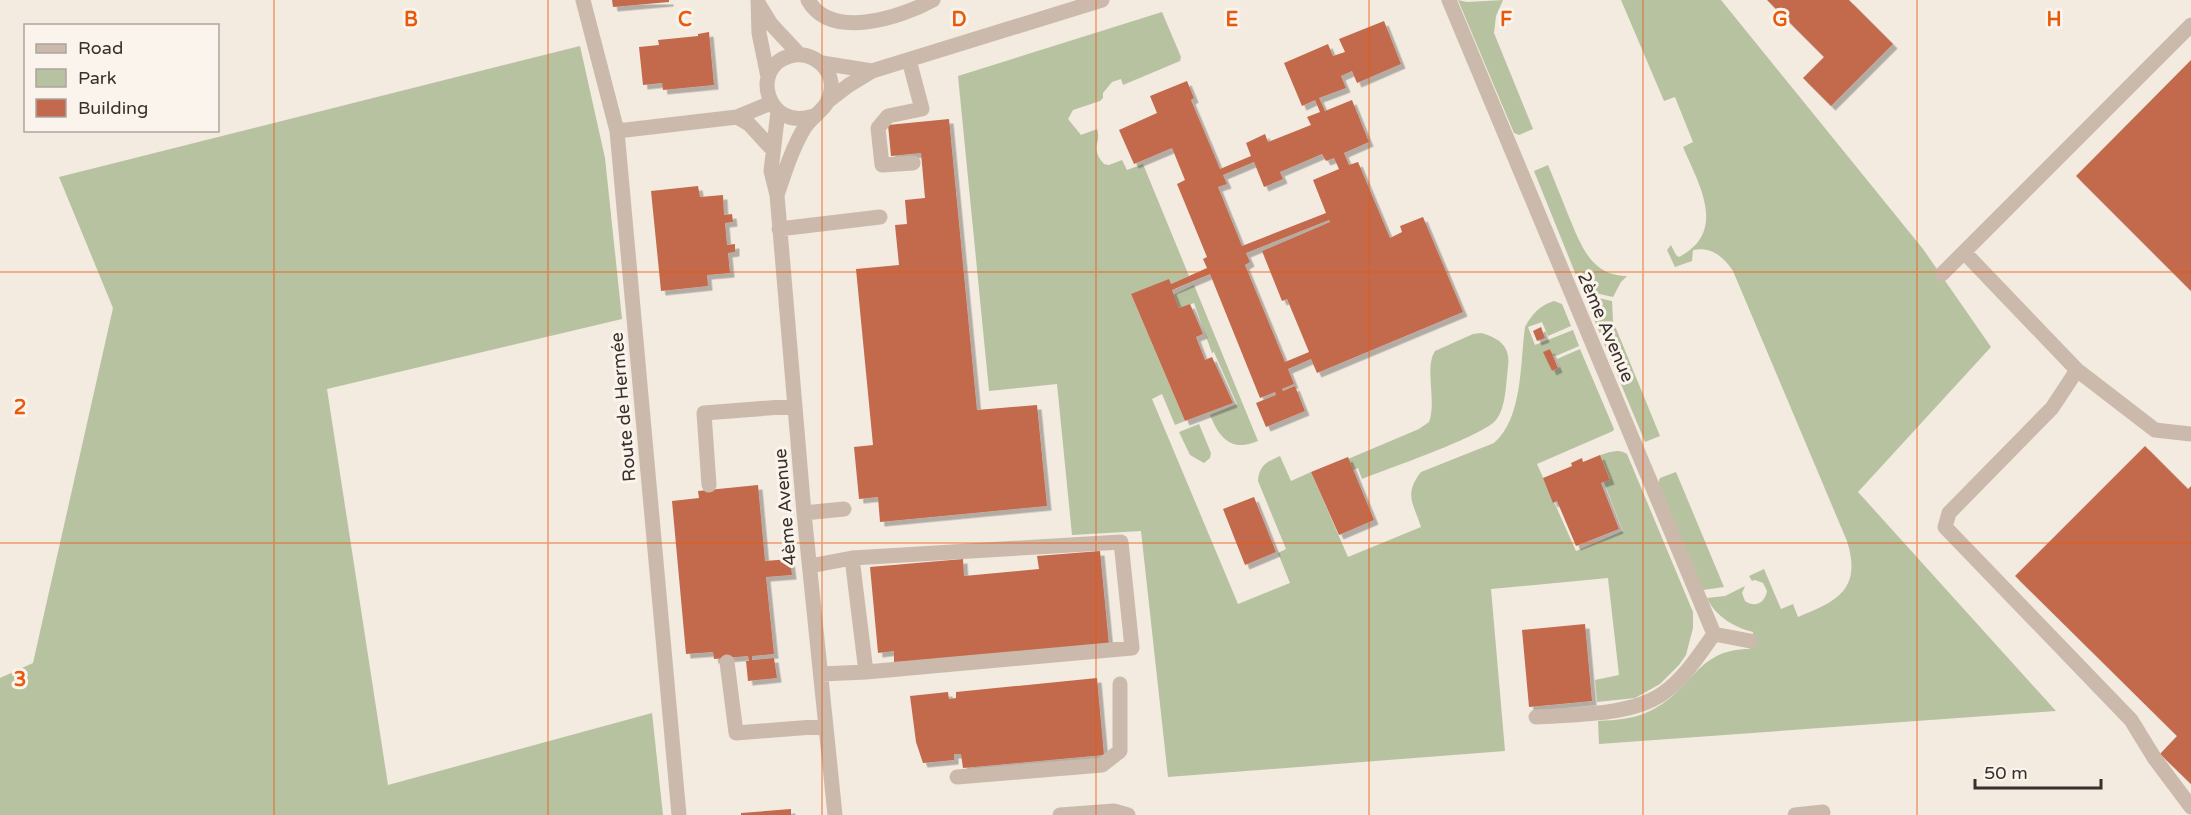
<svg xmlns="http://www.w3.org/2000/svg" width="2191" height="815" font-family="'Varela Round',sans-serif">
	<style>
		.green { fill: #b7c2a0 }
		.building { fill: #c36a4e; fill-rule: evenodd; filter: url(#shadow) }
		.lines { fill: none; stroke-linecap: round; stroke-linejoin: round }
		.minor { stroke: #cbbaac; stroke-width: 15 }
		.grid { fill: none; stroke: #e8590c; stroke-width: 1.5; stroke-opacity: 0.55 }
		.labels { text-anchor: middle; stroke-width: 6; stroke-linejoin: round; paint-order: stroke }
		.street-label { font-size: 18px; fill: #392f2b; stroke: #faf4ed }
		.grid-label { font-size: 20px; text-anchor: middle; font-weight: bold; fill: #e8590c; stroke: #faf4ed; stroke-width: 6; stroke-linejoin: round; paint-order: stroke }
	</style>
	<defs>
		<filter id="shadow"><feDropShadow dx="4.5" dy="4.5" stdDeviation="0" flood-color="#0004"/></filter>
	</defs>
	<rect width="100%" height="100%" fill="#f3eae0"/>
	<path class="green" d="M1458,0L1467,2L1503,0L1496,16L1494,33L1533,129L1519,135L1514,133Z
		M1621,0H1721L1923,249L1991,347L1858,492L2056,711L1599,744L1598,721C1616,720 1635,719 1652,710C1694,689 1696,649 1750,649L1753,632C1734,627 1716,617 1707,598L1725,596L1745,586L1742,593L1745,601C1755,608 1765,603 1767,591L1763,583L1755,580L1752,581L1749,576L1764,569L1781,609L1793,604L1798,617C1838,601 1862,589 1847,541L1733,271C1724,257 1711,246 1693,250L1692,261L1675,267L1667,250L1671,245L1676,255L1679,257C1728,231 1699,185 1683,147L1693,142L1675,97L1664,101Z
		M1162,12L1181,57L1180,61L1123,85L1121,79L1112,82L1103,93V98L1100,101L1073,110L1068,119L1081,135L1097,129C1102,144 1089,147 1104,164L1109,165L1122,160L1127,170L1143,164L1189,276L1171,284L1131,294L1185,421L1175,425L1162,394L1152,399L1238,604L1290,583L1278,553L1286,549L1258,481C1259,465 1267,462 1280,456L1291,481L1311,472L1348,557L1421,527C1414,504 1403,495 1421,472L1494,443C1523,418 1520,363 1525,327C1532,314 1539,306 1554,301L1562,304L1571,326L1548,336L1542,322L1528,327L1535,345L1573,330L1579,346L1556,356L1552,355L1550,349L1544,352L1552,371L1560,367L1557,359L1580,349L1614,429L1613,431L1537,464L1576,551L1623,531L1604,482L1610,479L1600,455C1610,452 1619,448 1627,454L1693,612V628L1686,655L1679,665L1660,684L1635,698L1597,702L1595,680L1619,675L1608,578L1491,589L1505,751L1168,777L1141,531L1072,535L1057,384L989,391L958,76Z
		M580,46L605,158L622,319L327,389L388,785L652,713L663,815H0V678L33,663L113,308L59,177Z
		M1548,165C1555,182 1562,199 1569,217C1581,245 1591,276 1627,276L1621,282L1613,297L1582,290L1534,171Z
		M1194,285L1258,441C1231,453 1219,437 1210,415L1237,404L1214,352L1212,353L1194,303L1179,308L1173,295Z
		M1584,295L1612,301L1613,321L1660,436L1645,442Z
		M1481,333C1499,338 1511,346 1508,367C1506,383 1506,408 1496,420C1483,436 1387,469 1362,479L1358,468L1353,470L1348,459L1419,429L1429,422C1437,401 1424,368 1435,351L1473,334Z
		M1199,424L1211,453L1210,458L1204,463L1190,455L1179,432Z
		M1676,472L1724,587L1703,590L1658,483L1660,478Z"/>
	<path class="building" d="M612,0H669V2L613,7Z
		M1767,0H1849L1893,44L1831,106L1803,78L1824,57Z
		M1384,21L1401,64L1357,83L1352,71L1341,76L1346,88L1319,98L1325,111L1352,100L1369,142L1344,153L1349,165L1358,162L1390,238L1402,232L1400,226L1423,217L1463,312L1317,373L1311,359L1288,369L1294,384L1282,389L1283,391L1295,386L1305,411L1266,427L1256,403L1276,395L1275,392L1260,398L1210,274L1172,290L1179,308L1190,304L1203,334L1196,337L1205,360L1212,357L1233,403L1185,421L1131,294L1169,279L1171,284L1207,268L1203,259L1207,257L1177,184L1185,180L1172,148L1134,164L1119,130L1157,113L1150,96L1187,81L1194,98L1191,100L1220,169L1251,156L1246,143L1265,134L1268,142L1311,125L1307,117L1320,112L1315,100L1302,106L1284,63L1328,44L1333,56L1345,52L1339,39ZM1322,154L1326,161L1334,158L1339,169L1313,180L1326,213L1242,246L1218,187L1227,184L1223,175L1254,162L1264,187L1283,179L1280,172ZM1329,220L1330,222L1262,251L1282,301L1287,299L1309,352L1285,362L1245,265L1250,262L1246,253Z
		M709,32L714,85L663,90L662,83L643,85L639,47L659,45L658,40L698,36V34Z
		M2191,60V291L2076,176Z
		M949,119L977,410L1037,405L1047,506L880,522L878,497L859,499L854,447L873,445L856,269L899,265L895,225L907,224L905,200L925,198L921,153L891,156L888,125Z
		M698,186L700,197L723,195L724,215L732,214L733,222L725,223L727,245L735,244V252L728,253L730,273L707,275L708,286L661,291L651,191Z
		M1541,327L1545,338L1537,341L1533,331Z
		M1550,349L1558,368L1552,371L1543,352Z
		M2145,446L2188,489L2191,486V784L2160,754L2177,736L2015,576Z
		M1600,455L1610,480L1601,483L1619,529L1576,546L1557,501L1553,503L1543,478L1572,466L1571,463L1582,458L1583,462Z
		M1348,457L1374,520L1339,535L1311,472Z
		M758,485L765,561L790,559L792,575L766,577L774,654L752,656V660L774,658L777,678L748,681L746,661H749L748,656L714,659L713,652L686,654L672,501L699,498L698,491Z
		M1254,497L1276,552L1245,565L1223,509Z
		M1100,551L1109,645L894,664V651L878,653L870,567L963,559L964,576L1039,569L1037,556Z
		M1585,624L1592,701L1529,707L1522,630Z
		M1097,678L1104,755L963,768L961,754H954V760L923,763L916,742L910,696L948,692L949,699L956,698V692Z
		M791,809V815H741V813Z"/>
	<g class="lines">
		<path class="minor" d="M583,0L617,131L679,815
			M758,0L759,33L768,77
			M808,0C831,41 902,17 933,0
			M1449,0L1714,634L1750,641
			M758,3L771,24L799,54
			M909,60L922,109L888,116L878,128L882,165L913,163
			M822,63L872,71
			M828,101L849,85L872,71L1102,0
			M778,111L771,171L777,195L804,513L835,815
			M737,117L749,124L772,149
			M617,131L737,117L771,103
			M777,195C785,172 792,148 805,127C813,115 827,109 830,95C837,71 813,49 790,56C749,67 767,132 813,116
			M779,229L880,217
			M1964,252L2077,370L2155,430L2191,434
			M1942,274L2191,25
			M2077,370L2052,408L1949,513L1945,527L2131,720L2155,759L2191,807
			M709,485L704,413L795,406
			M804,513L844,509
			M852,558L866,672
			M810,566L852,558L1121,542L1132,648L866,672L821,674
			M727,662L736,733L826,726
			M1536,717C1574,714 1630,716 1662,694C1684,679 1699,655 1714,634
			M957,777L1102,765L1120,751V684
			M1060,815L1114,811L1128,815
			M1795,815L1823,812"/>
	</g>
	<path class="grid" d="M274,0V815M548,0V815M822,0V815M1096,0V815M1369,0V815M1643,0V815M1917,0V815M0,272H2191M0,543H2191"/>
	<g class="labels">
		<g class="street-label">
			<text transform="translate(1606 327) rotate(67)" y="6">2ème Avenue</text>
			<text transform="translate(623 407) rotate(-95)" y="6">Route de Hermée</text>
			<text transform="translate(785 507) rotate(-95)" y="6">4ème Avenue</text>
		</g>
	</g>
	<g class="grid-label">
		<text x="411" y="26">B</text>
		<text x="685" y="26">C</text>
		<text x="959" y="26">D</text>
		<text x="1232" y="26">E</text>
		<text x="1506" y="26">F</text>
		<text x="1780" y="26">G</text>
		<text x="2054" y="26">H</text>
		<text x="20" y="414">2</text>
		<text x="20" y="686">3</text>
	</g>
	<rect x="24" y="24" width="195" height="108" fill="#faf4ed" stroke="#ada59f" stroke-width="1.5"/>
	<rect x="36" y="44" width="30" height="9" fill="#cbbaac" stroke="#ada59f" stroke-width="1.5"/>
	<text x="78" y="54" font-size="18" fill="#392f2b">Road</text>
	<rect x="36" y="69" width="30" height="18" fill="#b7c2a0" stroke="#ada59f" stroke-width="1.5"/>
	<text x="78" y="84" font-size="18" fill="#392f2b">Park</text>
	<rect x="36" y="99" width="30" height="18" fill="#c36a4e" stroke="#ada59f" stroke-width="1.5"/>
	<text x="78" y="114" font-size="18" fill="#392f2b">Building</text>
	<path d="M1975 779v9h126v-9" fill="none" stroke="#392f2b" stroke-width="3"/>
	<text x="1984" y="779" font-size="18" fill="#392f2b" stroke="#faf4ed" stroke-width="4.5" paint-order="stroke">50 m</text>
</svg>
